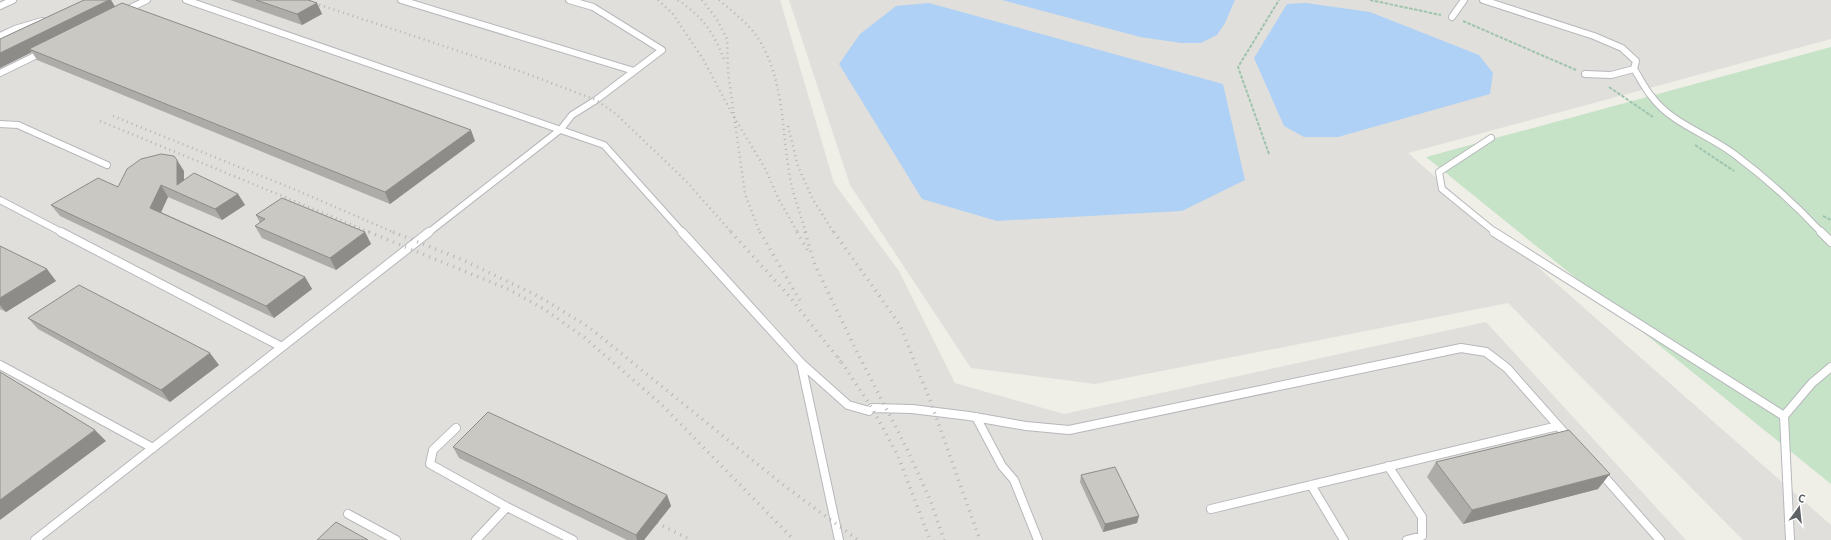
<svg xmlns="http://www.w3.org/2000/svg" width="1831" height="540" font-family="'Open Sans',sans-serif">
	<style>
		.industrial { fill: #e1dfdb }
		.green { fill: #c6e3c8 }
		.water { fill: #afd1f6 }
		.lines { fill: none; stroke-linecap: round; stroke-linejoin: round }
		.lane-far1-casing { stroke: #b7b8bc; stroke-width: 8 }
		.lane-casing { stroke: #b7b8bc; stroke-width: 10 }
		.path { stroke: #9fc4ad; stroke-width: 2; stroke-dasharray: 3.5 1.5; stroke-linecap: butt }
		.lane-far1 { stroke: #fff; stroke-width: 6 }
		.lane { stroke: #fff; stroke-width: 8 }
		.rail-far1 { stroke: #b4b5b5; stroke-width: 2.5; stroke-dasharray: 1 4; stroke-linecap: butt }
		.rail { stroke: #b4b5b5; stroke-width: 3.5; stroke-dasharray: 1 5.5; stroke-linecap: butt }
		.wall { fill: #aeaca8 }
		.shaded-wall { fill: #8d8c88 }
		.building { fill: #cac8c3; stroke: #8d8c88 }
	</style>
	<rect width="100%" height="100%" fill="#efeee7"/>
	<path class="industrial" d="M0,0H780L834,183L899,271L955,383L1064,414L1486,322L1686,540H0Z
		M789,0H1831V39L1408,153L1831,525V540H1743L1508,303L1095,384L971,368L850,185Z"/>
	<path class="green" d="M1831,47V484L1426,157Z"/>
	<path class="water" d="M1002,0H1235L1225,23L1217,35L1201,43H1181L1140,37Z
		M929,3L1223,84L1245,180L1182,211L997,221L922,199L839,64L860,34L896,6Z
		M1306,3L1370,12L1479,55L1493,73L1490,94L1338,137H1304L1284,126L1254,58L1287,4Z"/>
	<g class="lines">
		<defs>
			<path id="lane-far1" d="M186,0L604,145L683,233
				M401,0L634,71
				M1483,0L1594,36L1622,48L1636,61L1634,69L1611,75L1585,74
				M0,6L13,0
				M124,11L147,0
				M1452,17L1464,0
				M0,36L15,29L42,21
				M1634,69C1640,78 1645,89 1652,97C1672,124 1708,134 1734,154C1766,178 1795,204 1822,233
				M0,73L43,52
				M0,124L18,125L107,165
				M1491,138L1439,172L1442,189L1496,233
				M0,200L63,233
				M428,233L561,129L572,115L596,100L662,50L593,7L569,0"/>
			<path id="lane" d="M61,232L282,347
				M682,232L801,363L839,540
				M1494,232L1784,416L1790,540
				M1821,232L1831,242
				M801,363L848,405L869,411L872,408L912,409L969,416L1026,426L1069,430L1461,348L1486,352L1507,368L1568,437
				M0,365L153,448
				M1784,416L1812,383L1831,367
				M976,417L1002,466L1014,480L1038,540
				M456,428L433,450L430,464L507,507
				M1388,466L1422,517V536L1407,540
				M1601,473L1660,540
				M1311,485L1344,540
				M1211,509L1558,426
				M348,514L396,540
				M35,540L429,232
				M476,540L507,507L573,540"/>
		</defs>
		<use href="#lane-far1" class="lane-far1-casing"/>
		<use href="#lane" class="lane-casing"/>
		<path class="path" d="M1370,0L1441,15
			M1463,21L1576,70
			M1609,87L1653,117
			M1695,145L1734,171
			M1269,154L1238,67L1279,0
			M1823,216L1831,220"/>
		<use href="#lane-far1" class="lane-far1"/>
		<use href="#lane" class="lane"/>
		<path class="rail-far1" d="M305,0L522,72L596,100L616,114L685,180L732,233
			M658,0L673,14L703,59L734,117L766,170L778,198L798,233
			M678,0C704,18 714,33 725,62
			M702,0L716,18L727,39L728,72L745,194L760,233
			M719,0C733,12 748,23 758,38C786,82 781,135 791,183C795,200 801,216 806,233
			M113,116L296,190L395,233
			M100,121L372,233
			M788,126L798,166L812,198L834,233"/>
		<path class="rail" d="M369,232L508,289L544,309L585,338L661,404L794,540
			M393,232L463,260L540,297L590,328L782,484L858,540
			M731,232L789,296L841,362
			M760,232L802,304
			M797,232L808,251
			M805,232L815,265L855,348L907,449L931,502L944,540
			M834,232L900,325L931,403L980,540
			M838,357L872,408L898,456L930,540
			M657,523L691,540"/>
	</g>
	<path class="wall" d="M84,0H111L115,7L475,141L390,204L37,60L32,52L0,68V39Z
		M230,0H308L317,3L322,14L302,25Z
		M184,171V180L238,194L245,205L222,220L168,197L161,212L305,277L312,289L274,318L60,216L51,205L118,187Z
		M256,215L365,232L371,244L336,270L262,238L255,226L260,223Z
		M0,246L56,281L6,312L0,309Z
		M28,318L219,365L170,402L38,329Z
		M453,447L667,495L671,506L644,540H627L459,458Z
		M1436,462L1598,489L1463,524L1427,477Z
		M1081,475L1139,516L1137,523L1103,532L1080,482Z"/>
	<path class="shaded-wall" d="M109,0H111L117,10L29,49L32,52L0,68V53Z
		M317,3L322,14L302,25L297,14Z
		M471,130L475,141L390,204L385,192Z
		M177,160L184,171V196L177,185Z
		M161,185L168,197L158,219L150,208Z
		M238,194L245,205L222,220L215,209Z
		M365,232L371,244L336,270L330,258Z
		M47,269L56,281L6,312L0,305V298Z
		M305,277L312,289L274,318L266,306Z
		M210,353L219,365L170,402L161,390Z
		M95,430L106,441L0,520V500Z
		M1610,474L1598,489L1463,524L1472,510Z
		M667,495L671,506L644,540H637L636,535Z
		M1139,516L1137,523L1103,532L1105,524Z"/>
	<path class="building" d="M84,0H109L0,53V39Z
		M256,0H308L317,3L297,14Z
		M122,3L471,130L385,192L29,49Z
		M161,154L174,156L177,160V185L194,173L238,194L215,209L161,185L150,208L305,277L266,306L51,205L98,178L118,187L127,169L141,159Z
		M282,198L365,232L330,258L255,226L265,219L256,215Z
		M0,246L47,269L0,298Z
		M79,285L210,353L161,390L28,318Z
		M0,372L95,430L0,500Z
		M488,412L667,495L636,535L453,447Z
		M1569,430L1610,474L1472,510L1436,462Z
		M1115,467L1139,516L1105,524L1081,475Z
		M336,522L368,540H317Z"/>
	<g transform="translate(1799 508) rotate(15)" stroke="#ffffff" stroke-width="3" paint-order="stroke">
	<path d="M0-3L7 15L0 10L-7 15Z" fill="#5e6165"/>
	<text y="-6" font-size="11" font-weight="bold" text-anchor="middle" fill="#5e6165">С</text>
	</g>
</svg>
